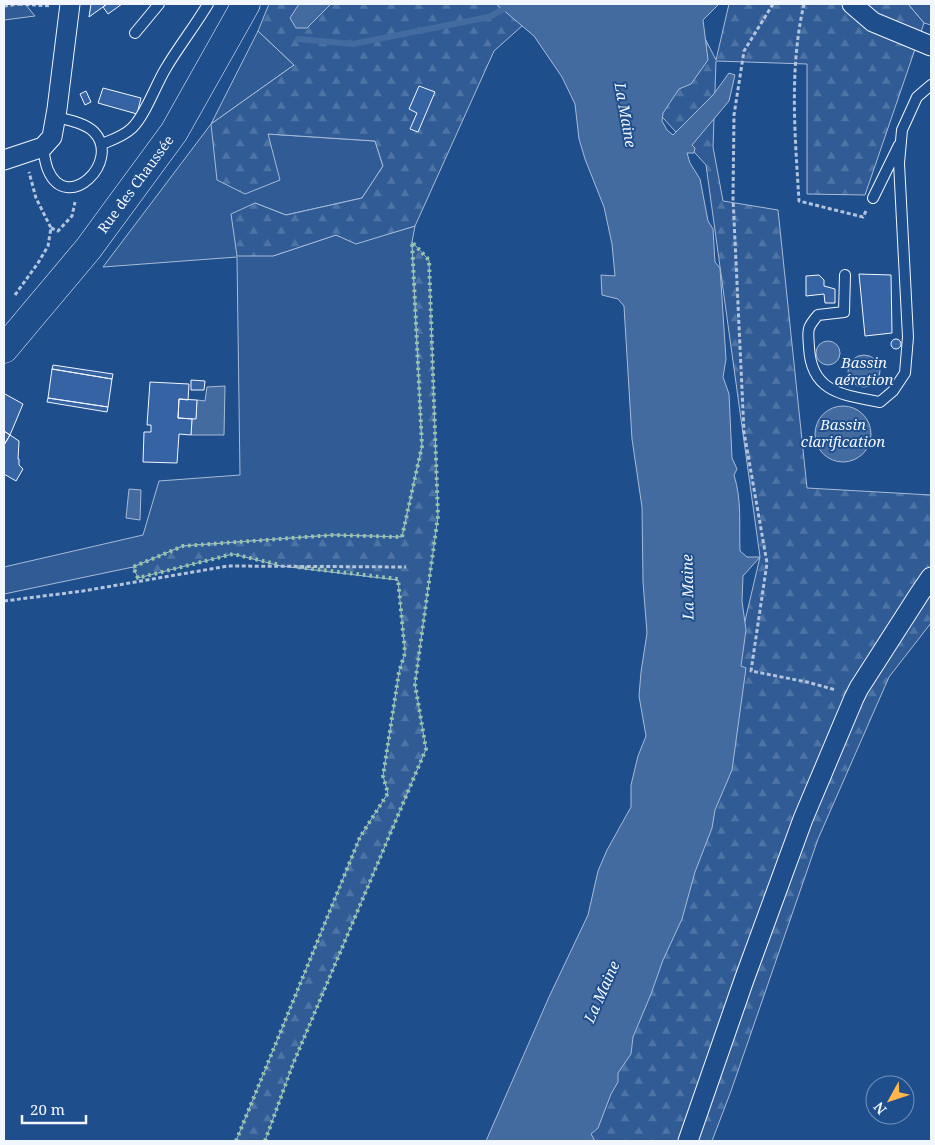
<svg xmlns="http://www.w3.org/2000/svg" width="935" height="1145" font-family="'Noto Serif',serif">
	<style>
		.built { fill: #305b95; stroke: #a8bbd7 }
		.forest { fill: url(#forest-firs); stroke: #a8bbd7 }
		.water { fill: #446ba0; stroke: #a8bbd7 }
		.lines { fill: none; stroke-linecap: round; stroke-linejoin: round }
		.stream { stroke: #446ba0; stroke-width: 6 }
		.building { fill: #3563a3; stroke: #f2f6ff }
		.lane-casing { stroke: #f2f6ff; stroke-width: 12 }
		.street-casing { stroke: #f2f6ff; stroke-width: 21 }
		.primary-casing { stroke: #f2f6ff; stroke-width: 29 }
		.path { stroke: #b3c4dc; stroke-width: 3; stroke-dasharray: 4 2.5; stroke-linecap: butt }
		.lane { stroke: #1f4e8c; stroke-width: 10 }
		.street { stroke: #1f4e8c; stroke-width: 19 }
		.primary { stroke: #1f4e8c; stroke-width: 28 }
		.hedge { stroke: #97c8a6; stroke-width: 4; stroke-dasharray: 2.5 4; stroke-linecap: butt }
		.labels { text-anchor: middle; stroke-width: 4; stroke-linejoin: round; paint-order: stroke }
		.street-label { font-size: 14px; fill: #f2f6ff; stroke: #1f4e8c }
		.water-label { font-size: 15px; font-style: italic; fill: #f2f6ff; stroke: #1f4e8c }
	</style>
	<defs>
		<pattern id="forest-firs" width="22" height="20" patternUnits="userSpaceOnUse" patternTransform="scale(1.25)"><rect width="22" height="20" fill="#305b95"/><path d="M5 1l3.5 6h-7zM16 11l3.5 6h-7z" fill="#4e73a5"/></pattern>
	</defs>
	<rect width="100%" height="100%" fill="#1f4e8c"/>
	<path class="built" d="M4,4H25L35,16L4,20Z
		M908,4H931V25L924,23Z
		M258,31L294,65L211,124L268,134L375,141L383,166L362,198L286,215L255,203L273,256L336,235L356,243L415,226L412,242L422,446L402,537L333,535L183,546L133,567L4,594V567L143,535L159,481L240,475L237,257L103,267L211,124Z"/>
	<path class="forest" d="M269,4H503L523,25L494,51L415,226L356,244L336,235L273,256H237L231,214L255,203L286,215L362,198L383,166L375,141L268,134L280,180L245,194L217,180L211,124L294,65L258,31Z
		M729,4H908L924,23L865,195L807,194V64L716,61L713,147L723,201L778,210L807,488L931,495V623L889,677L818,839L731,1091L712,1141H577L703,800L760,557L706,165L654,108L689,7L716,60Z
		M412,242L429,260L438,516L415,684L426,749L293,1064L265,1141H236L360,837L388,793L383,776L399,672L405,653L398,580L281,566L233,554L138,578L133,567L183,546L333,535L402,537L422,446Z"/>
	<path class="water" d="M299,4H331L307,28H296L290,18Z
		M496,4H719L703,20L708,60L691,84L679,89L663,113L662,121L667,130L673,135L713,95L729,73L735,75L729,101L692,145L695,148L694,153H687L690,163L700,179L708,221L713,229L715,262L720,268L726,359L723,377L729,394L732,458L737,469L734,475C742,500 739,525 740,551L747,557H760L743,576L742,601L746,630L741,666L746,668L732,770L715,810L712,828L695,872L682,919L663,960L651,994L633,1037L631,1054L618,1073V1082L611,1094L598,1128L591,1134L595,1141H486L549,997L588,915L598,871L607,850L631,807V785L638,756L646,736L639,696L641,672L647,633L643,582L642,507L632,439L624,306L618,299L602,295L601,275L615,276L612,244L604,207L585,159L579,139L575,104L562,77L534,36Z
		M816 353a12 12 0 1 1 24 0a12 12 0 1 1-24 0Z
		M848 371a16 16 0 1 1 32 0a16 16 0 1 1-32 0Z
		M225,386L224,435H191L192,419L196,418L197,400L205,401L207,387Z
		M815 434a28 28 0 1 1 56 0a28 28 0 1 1-56 0Z
		M129,489L141,490L140,520L126,518Z"/>
	<g class="lines">
		<path class="stream" d="M298,39L353,44L489,17L513,4"/>
	</g>
	<path class="building" d="M91,4H107L89,17Z
		M107,4H122L108,14L103,7Z
		M419,86L435,92L418,132L410,129L417,113L409,109Z
		M103,88L141,98L137,114L98,103Z
		M86,91L91,102L85,105L80,94Z
		M859,274L891,275L892,333L865,336Z
		M819,275L824,280V286L835,289V303H825L824,294L806,296V276Z
		M891 344a5 5 0 1 1 10 0a5 5 0 1 1-10 0Z
		M53,365L113,374L112,379L52,369Z
		M52,369L112,379L108,407L48,398Z
		M191,380L205,381L204,390H191Z
		M150,382L189,384L188,400L179,399L178,418L192,419L191,435L179,434L177,463L143,462L144,432H151V425H147Z
		M5,394L23,404L10,435L4,431V396Z
		M48,398L108,407L107,412L47,402Z
		M179,399L197,400L196,419L178,418Z
		M4,431L10,435L4,445Z
		M10,435L19,441L18,459H19V465L23,469L16,481L4,474V445Z"/>
	<g class="lines">
		<defs>
			<path id="lane" d="M135,33L159,4
				M102,144C112,140 124,136 132,128C145,116 156,84 166,68C179,46 195,26 208,4
				M43,147C44,154 45,163 48,170C67,215 122,161 94,132C85,123 68,120 56,117
				M873,198L899,145
				M845,275L844,312L818,315C806,329 808,330 809,347C811,392 842,395 880,402L893,391L905,373L908,337L899,163L902,130L917,97L931,85"/>
			<path id="street" d="M852,4L873,22L931,46
				M4,160L43,147L52,137L57,109L70,4
				M688,1141L744,980L803,819L854,698L859,688L920,593L931,577"/>
			<g id="primary">
				<path id="s1" d="M4,349L88,249L174,132L246,4"/>
			</g>
		</defs>
		<use href="#lane" class="lane-casing"/>
		<use href="#street" class="street-casing"/>
		<use href="#primary" class="primary-casing"/>
		<path class="path" d="M19,4L51,6
			M773,4L744,51L734,115L733,198L744,432L767,563L751,671L807,682L836,690
			M804,4C789,69 795,135 799,201L863,217L866,211
			M4,6L19,4
			M51,228L58,231L72,216L75,202
			M15,295L38,263L48,246L51,228L36,198L29,172
			M4,601L83,591L228,566L406,567"/>
		<use href="#lane" class="lane"/>
		<use href="#street" class="street"/>
		<use href="#primary" class="primary"/>
		<path class="hedge" d="M236,1141L360,837L388,793L383,776L399,672L405,653L398,579L297,567
			M265,1141L293,1064L426,749L415,684L438,516L429,260L412,242L422,446L402,537L333,535L183,546L133,567L138,578L233,554L280,565"/>
	</g>
	<g class="labels">
		<g class="street-label">
			<text dy="5" stroke="none"><textPath href="#s1" startOffset="211">Rue des Chaussée</textPath></text>
		</g>
		<g class="water-label">
			<text transform="translate(625 115) rotate(80)" y="5">La Maine</text>
			<text x="864" y="368">Bassin<tspan x="864" dy="17">aération</tspan></text>
			<text x="843" y="430">Bassin<tspan x="843" dy="17">clarification</tspan></text>
			<text transform="translate(688 587) rotate(-91)" y="5">La Maine</text>
			<text transform="translate(602 992) rotate(-66)" y="5">La Maine</text>
		</g>
	</g>
	<rect width="935" height="1145" fill="none" stroke="#f2f6ff" stroke-width="10"/>
	<g transform="translate(890 1100) rotate(230)"><circle r="24" fill="#1f4e8c" stroke="#7391ba"/>
	<path d="M0-4L9 19L0 12L-9 19Z" fill="#ffb74d"/>
	<text y="-8" font-size="14" font-weight="bold" text-anchor="middle" fill="#f2f6ff">N</text>
	</g>
	<path d="M22 1115v8h64v-8" fill="none" stroke="#f2f6ff" stroke-width="2.5"/>
	<text x="30" y="1115" font-size="15" fill="#f2f6ff" stroke="#1f4e8c" stroke-width="4" paint-order="stroke">20 m</text>
</svg>
